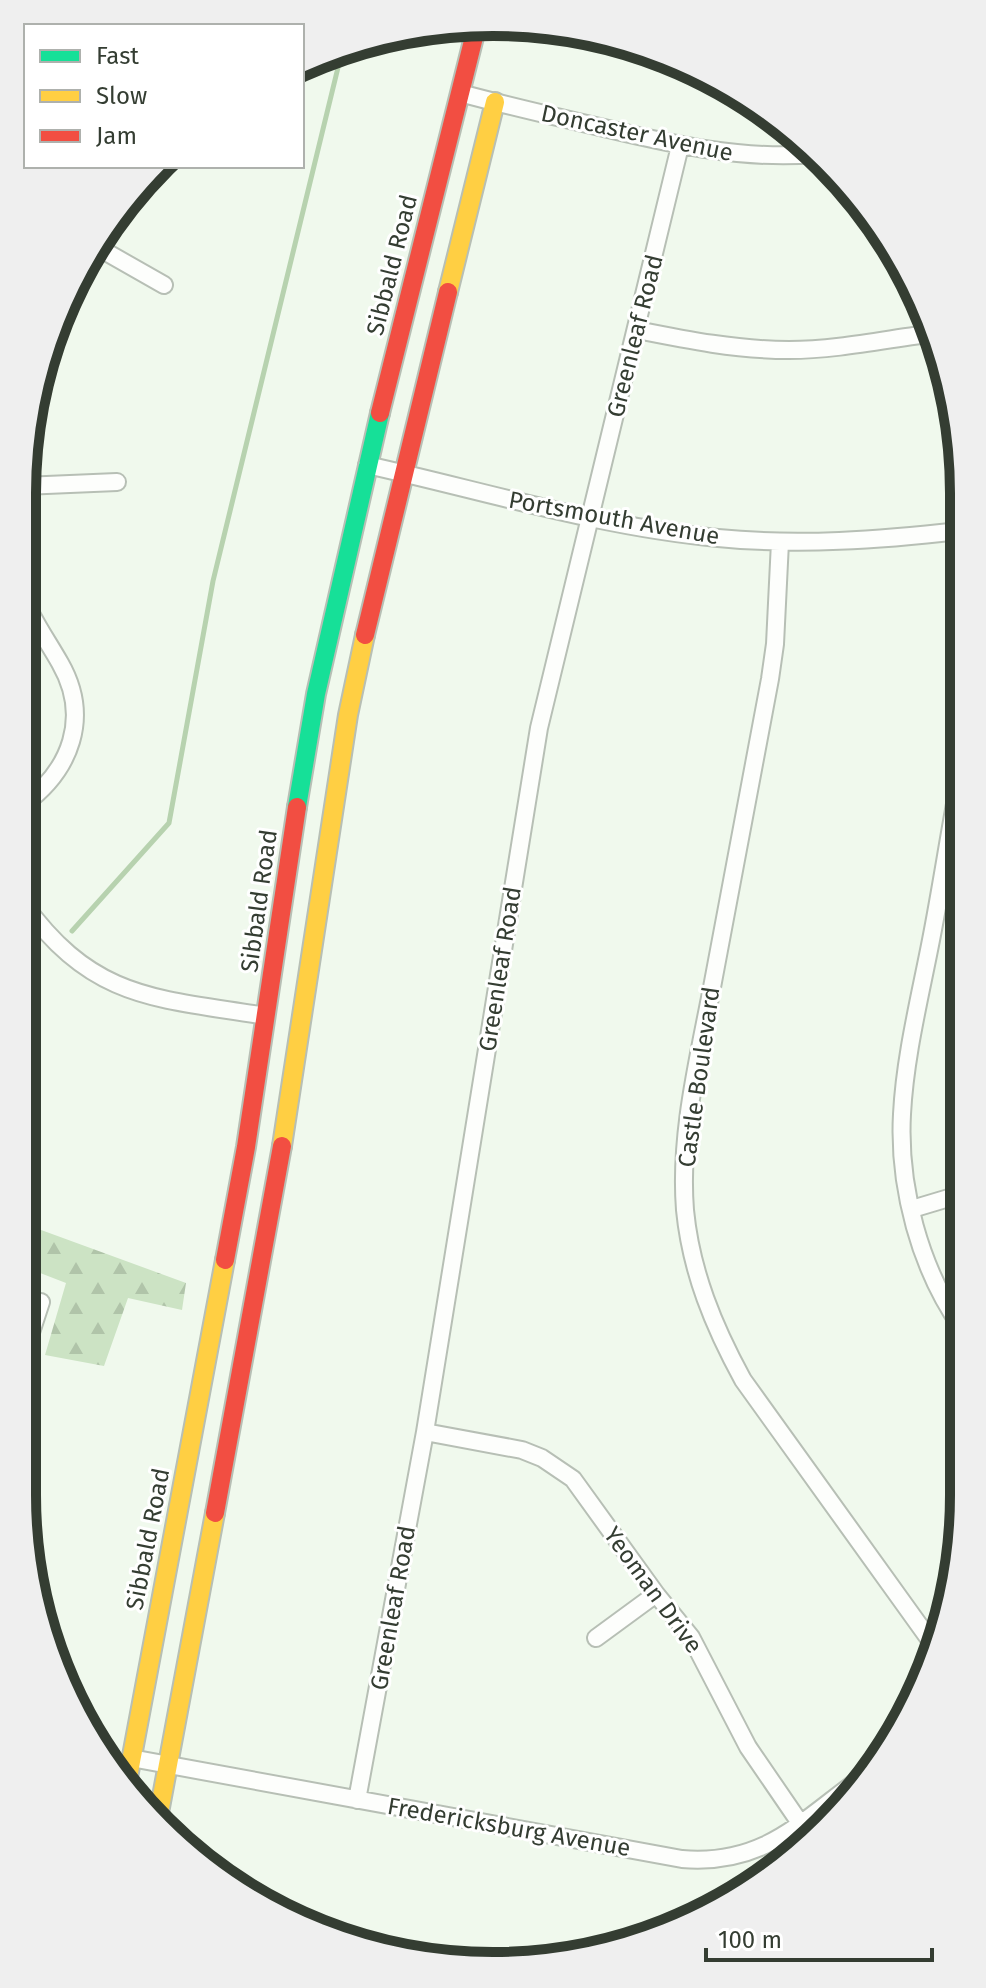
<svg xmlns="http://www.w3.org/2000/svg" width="986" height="1988" font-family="'Fira Sans',sans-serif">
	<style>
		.forest { fill: url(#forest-firs) }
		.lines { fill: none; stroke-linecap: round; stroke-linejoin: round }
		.stream { stroke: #b7d2af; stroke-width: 5 }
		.street-casing { stroke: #b7bfb5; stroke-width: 20 }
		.fast-casing { stroke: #b7bfb5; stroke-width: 22 }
		.slow-casing { stroke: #b7bfb5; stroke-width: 22 }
		.jam-casing { stroke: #b7bfb5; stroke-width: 22 }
		.street { stroke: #fdfefc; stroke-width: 16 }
		.fast { stroke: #16e098; stroke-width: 18 }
		.slow { stroke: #ffcf43; stroke-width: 18 }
		.jam { stroke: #f24e42; stroke-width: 18 }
		.labels { text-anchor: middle; stroke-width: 6; stroke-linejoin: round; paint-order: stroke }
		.street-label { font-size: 24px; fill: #343d32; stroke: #fff }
		.rim { fill: none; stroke: #343d32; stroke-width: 10 }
	</style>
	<defs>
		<pattern id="forest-firs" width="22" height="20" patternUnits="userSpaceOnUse" patternTransform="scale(2)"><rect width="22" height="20" fill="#cce3c4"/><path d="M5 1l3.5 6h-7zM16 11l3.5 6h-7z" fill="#b0c4a9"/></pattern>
	</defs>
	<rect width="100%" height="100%" fill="#f0f9ed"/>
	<path class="forest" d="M22,1223L186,1283L182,1310L128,1298L104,1366L45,1355L66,1283L22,1266Z"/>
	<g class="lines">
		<path class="stream" d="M72,931L169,823L213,581L343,47"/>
		<defs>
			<path id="street" d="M460,93C508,106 556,117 604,128C675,145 743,160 816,154
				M99,248L164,285
				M637,330C687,340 737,350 789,350C837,350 887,339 935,333
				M367,465C484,491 599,527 718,538C799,546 880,540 960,531
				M23,486L117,482
				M780,542L775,644L770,679C751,780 732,881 713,982C699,1057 679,1133 685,1210C691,1272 714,1327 743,1380L932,1643
				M961,772C950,828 942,884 931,940C920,997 905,1056 902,1114C898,1187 920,1269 962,1328
				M23,805C71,770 91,717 60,663C47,640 33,621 23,597
				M942,881L961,884
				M23,903C94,1001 156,998 266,1016
				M912,1209L962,1194
				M22,1360L41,1302
				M425,1432L522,1450L542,1458L573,1479L656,1594L691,1637L748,1747L811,1839
				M596,1638L656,1594
				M131,1758L682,1859C765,1866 802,1820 864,1776
				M357,1800L425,1432L539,728L680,146"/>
			<path id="fast" d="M297,807L316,694L380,413"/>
			<path id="slow" d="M448,292L495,102
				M282,1146L348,715L365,635
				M126,1788L225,1260
				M158,1818L215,1513"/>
			<path id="jam" d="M380,413L476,29
				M365,635L448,292
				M225,1260L246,1147L297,807
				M215,1513L282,1146"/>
		</defs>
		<use href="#street" class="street-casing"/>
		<use href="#fast" class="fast-casing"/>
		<use href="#slow" class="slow-casing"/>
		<use href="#jam" class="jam-casing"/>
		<use href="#street" class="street"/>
		<use href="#fast" class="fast"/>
		<use href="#slow" class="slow"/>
		<use href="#jam" class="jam"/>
	</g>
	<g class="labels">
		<g class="street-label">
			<text transform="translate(637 133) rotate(12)" y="8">Doncaster Avenue</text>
			<text transform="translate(392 265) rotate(-76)" y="8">Sibbald Road</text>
			<text transform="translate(635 336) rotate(-76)" y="8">Greenleaf Road</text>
			<text transform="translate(614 518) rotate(10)" y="8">Portsmouth Avenue</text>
			<text transform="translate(259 901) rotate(-82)" y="8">Sibbald Road</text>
			<text transform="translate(500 969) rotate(-81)" y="8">Greenleaf Road</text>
			<text transform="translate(699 1077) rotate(-82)" y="8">Castle Boulevard</text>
			<text transform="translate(148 1539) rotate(-79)" y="8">Sibbald Road</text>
			<text transform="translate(653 1590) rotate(54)" y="8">Yeoman Drive</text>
			<text transform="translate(393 1608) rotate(-80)" y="8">Greenleaf Road</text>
			<text transform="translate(509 1827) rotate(10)" y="8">Fredericksburg Avenue</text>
		</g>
	</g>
	<path d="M0 0H986V1988H0ZM493 36H493A457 457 0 0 1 950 493V1495A457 457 0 0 1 493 1952H493A457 457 0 0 1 36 1495V493A457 457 0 0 1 493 36Z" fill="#efefef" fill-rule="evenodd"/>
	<path class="rim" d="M493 36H493A457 457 0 0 1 950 493V1495A457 457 0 0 1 493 1952H493A457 457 0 0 1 36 1495V493A457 457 0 0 1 493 36Z"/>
	<rect x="24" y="24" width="280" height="144" fill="#ffffff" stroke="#aeb1ad" stroke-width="2"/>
	<rect x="40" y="50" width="40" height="12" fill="#16e098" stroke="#aeb1ad" stroke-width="2"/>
	<text x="96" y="64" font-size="24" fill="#343d32">Fast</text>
	<rect x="40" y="90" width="40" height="12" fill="#ffcf43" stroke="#aeb1ad" stroke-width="2"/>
	<text x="96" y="104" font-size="24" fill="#343d32">Slow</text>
	<rect x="40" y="130" width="40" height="12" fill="#f24e42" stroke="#aeb1ad" stroke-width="2"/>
	<text x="96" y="144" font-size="24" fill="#343d32">Jam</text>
	<path d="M706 1948v12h226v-12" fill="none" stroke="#343d32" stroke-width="4"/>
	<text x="718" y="1948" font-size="24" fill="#343d32" stroke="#ffffff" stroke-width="6" paint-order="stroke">100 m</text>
</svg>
